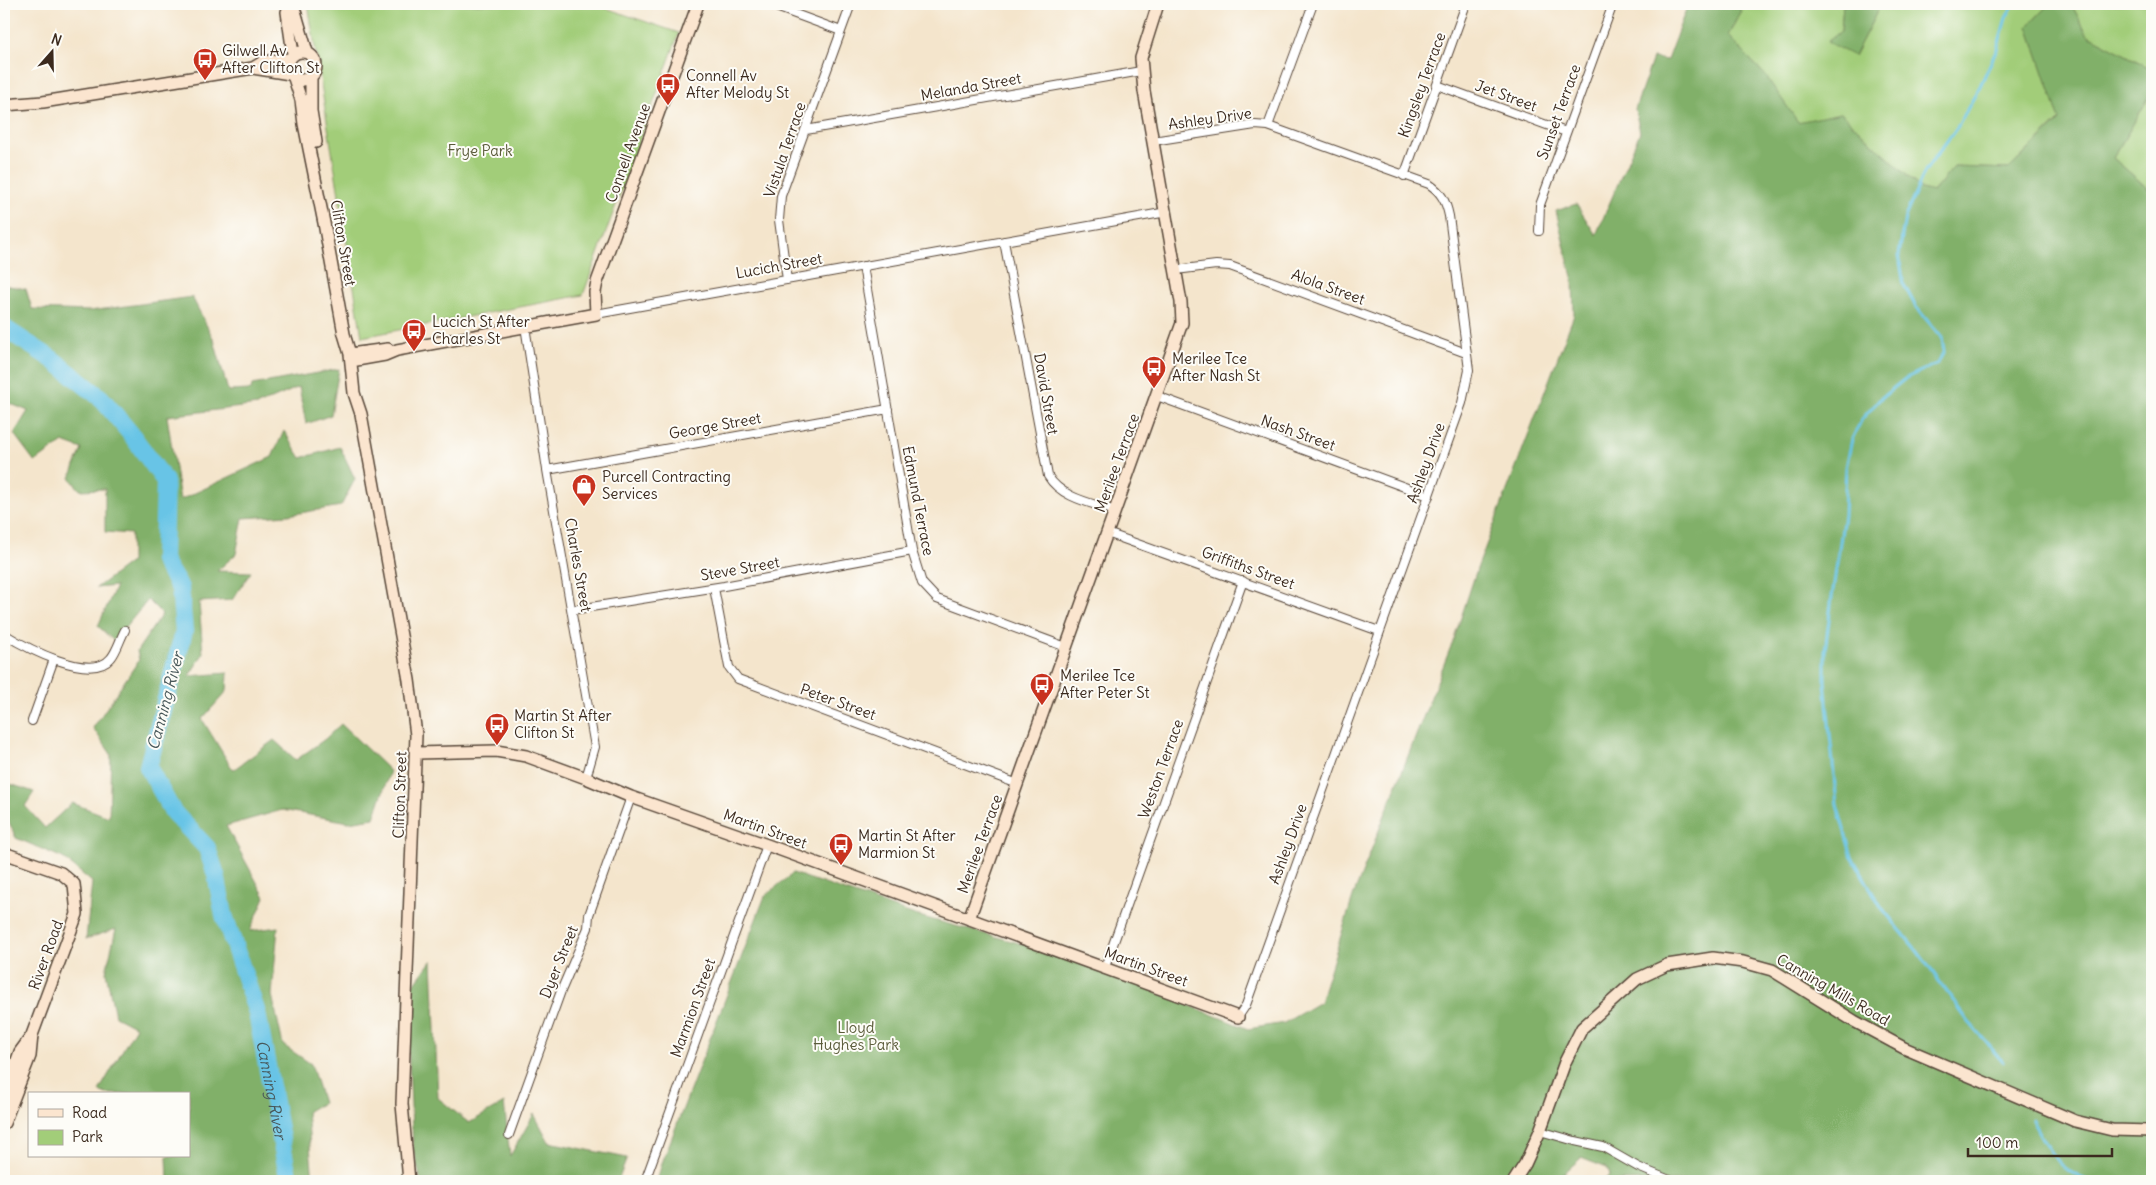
<svg xmlns="http://www.w3.org/2000/svg" width="2156" height="1185" font-family="Delius,sans-serif">
	<style>
		.green { fill: #a2cd79; stroke: #6e7c4c }
		.forest { fill: #81b069; stroke: #5e6d44 }
		.lines { fill: none; stroke-linecap: round; stroke-linejoin: round }
		.stream { stroke: #68c4e6; stroke-width: 3 }
		.river { stroke: #68c4e6; stroke-width: 18 }
		.street-casing { stroke: #574638; stroke-width: 10 }
		.secondary-casing { stroke: #574638; stroke-width: 14 }
		.street { stroke: #fff; stroke-width: 8 }
		.secondary { stroke: #fbe5cf; stroke-width: 11 }
		.labels { text-anchor: middle; stroke-width: 4; stroke-linejoin: round; paint-order: stroke }
		.poi-label { font-size: 15px; fill: #3b2a1e; stroke: #fdfcf7; text-anchor: start }
		.street-label { font-size: 15px; fill: #3b2a1e; stroke: #fdfcf7 }
		.park-label { font-size: 15px; fill: #5a5b39; stroke: #fdfcf7 }
		.water-label { font-size: 16px; font-style: italic; fill: #48585a; stroke: #fdfcf7 }
	</style>
	<rect width="100%" height="100%" fill="#fdfcf7"/>
	<filter id="ink" filterUnits="userSpaceOnUse"><feTurbulence type="fractalNoise" baseFrequency=".02" numOctaves="2"/><feDisplacementMap in="SourceGraphic" scale="10" xChannelSelector="R" yChannelSelector="G"/><feConvolveMatrix kernelMatrix="1 2 1 2 8 2 1 2 1" color-interpolation-filters="sRGB"/></filter>
	<filter id="wash" filterUnits="userSpaceOnUse"><feTurbulence type="fractalNoise" baseFrequency=".0096" numOctaves="4" result="noise"/><feDisplacementMap in="SourceGraphic" scale="20" xChannelSelector="R" yChannelSelector="G"/><feGaussianBlur stdDeviation="1.12" result="paint"/><feColorMatrix in="noise" values="0 0 0 0 0 0 0 0 0 0 0 0 0 0 0 0 0 1.4 0 .05"/><feComposite in="paint" operator="in"/></filter>
	<g filter="url(#wash)">
		<rect width="100%" height="100%" fill="#f4e5cc"/>
		<path class="green" d="M308,4H594L679,33L583,295L362,337Z
			M1734,4H1843L1841,31L1854,56L1881,4H2049L2028,26L2060,119L2009,169L1954,167L1933,192L1921,189L1841,113L1798,123L1765,75L1728,36L1741,11Z
			M2071,4H2152V69L2088,35Z
			M2152,92V192L2113,158Z"/>
		<path class="forest" d="M1688,4H1734L1741,10L1728,36L1765,75L1798,122L1841,113L1921,189L1933,192L1954,167L2009,169L2060,120L2028,26L2049,4H2071L2088,35L2152,69V92L2113,158L2152,192V1181H1604L1610,1174L1607,1168L1581,1158L1564,1173L1561,1181H657L662,1163L765,896L793,873L915,915L1067,956L1248,1029L1284,1023L1320,1002L1354,894L1455,636L1477,569L1574,315L1573,281L1556,211L1576,204L1596,235L1640,132L1635,109L1653,58L1667,60Z
			M1843,4H1881L1854,56L1827,42L1841,31Z
			M4,285L26,289L32,309L90,311L192,297L214,340L228,391L251,390L252,385L339,369L331,415L306,424L299,387L258,405L167,416L180,500L272,457L284,431L301,458L340,447L355,479L341,506L288,515L243,518L236,554L217,571L251,572L232,600L199,602L203,654L189,676L228,673L227,691L202,719L233,770L274,740L296,760L325,739L341,724L390,771L374,818L349,822L282,810L226,826L265,897L250,931L278,927L272,995L283,1045L311,1064L323,1103L307,1111L313,1181H168L167,1156H189V1094H106L99,1091L136,1027L115,1016L106,972L116,929L86,939L92,882L63,858L16,838L4,811V782L34,792L25,806L45,828L72,803L109,817L111,754L93,728L139,660L137,651L162,614L148,600L114,641L98,626L116,586L96,588L131,562V534L105,532V489L80,490L70,478L82,449L63,442L35,462L14,434L28,411L4,401Z
			M432,960L438,1098L469,1123L504,1103L510,1156L534,1114L549,1142L627,1158L618,1181H421L413,1149L406,995Z"/>
		<g class="lines">
			<path class="stream" d="M2003,1062L1968,1021L1918,952L1882,908L1852,857L1837,805L1825,682V651L1831,604L1844,515L1846,468L1852,439L1862,419L1880,399L1906,378L1938,363L1944,351L1942,338L1916,307L1904,285L1899,255L1905,217L1925,171L1958,126L1980,86L1997,49L2006,18L2014,4
				M2032,1120C2046,1147 2058,1171 2089,1181"/>
			<path class="river" id="s1" d="M4,328L52,359L101,398L131,434L165,481L163,560L180,588L184,631L148,767L173,812L207,848L216,875L224,915L257,1013L289,1181"/>
		</g>
	</g>
	<g filter="url(#ink)">
		<g class="lines">
			<defs>
				<path id="street" d="M768,4L841,31
					M1437,85L1566,132
					M1268,126L1313,4
					M806,130L1141,71
					M1153,141L1255,125L1268,126L1429,184C1441,192 1446,201 1449,216L1469,370L1462,403L1246,1005L1238,1017
					M1404,176L1466,4
					M1539,231L1540,205L1613,4
					M1004,241L1048,476C1061,498 1092,503 1115,511
					M863,266L912,551L922,583L937,599L1066,647
					M1176,270L1216,265L1230,266L1466,353
					M787,280L779,220L781,196L851,4
					M596,314L1167,212
					M525,326L547,470L595,747L586,778
					M1157,396L1429,496
					M547,470L888,409
					M1107,533L1379,631
					M714,588L729,667L738,679L1018,784
					M572,610L724,586L912,551
					M4,634C25,647 91,683 111,658C117,651 120,639 125,630
					M32,721L54,659
					M1105,967L1243,581
					M1540,1131L1575,1141L1603,1147L1638,1167L1672,1181
					M509,1135L561,991L588,928L589,915L631,797
					M645,1181L767,845"/>
				<path id="secondary" d="M289,4L295,11L307,52
					M290,6L287,12L293,54
					M288 66a14 14 0 1 1 28 0a14 14 0 1 1-28 0Z
					M253,68L263,62L289,59
					M311,77V111L316,142
					M294,78L301,100L304,124L324,223L344,334L350,354L354,393L361,414L409,680L416,735L402,1104L409,1181
					M4,105L43,102L253,68L290,74
					M350,354L388,349
					M351,361L385,355L397,350L596,314L595,292L597,282L698,4
					M417,753L496,751L526,756L586,778L631,797L767,845L1238,1017
					M4,853L61,873L74,884L77,914L32,1035L30,1056L4,1123
					M969,919L1182,323L1181,302L1144,91L1141,58L1158,4
					M4,1096L20,1052L31,1037
					M1514,1181L1525,1164L1540,1131L1565,1062L1582,1028L1637,979L1667,965L1713,958L1743,962L1772,970L1854,1021L1904,1048L2075,1121L2112,1130L2152,1131"/>
			</defs>
			<use href="#street" class="street-casing"/>
			<use href="#secondary" class="secondary-casing"/>
			<use href="#street" class="street"/>
			<use href="#secondary" class="secondary"/>
		</g>
	</g>
	<defs>
		<symbol id="bus-pin" viewBox="-11 -11 22 30"><path d="M0 17L-7.5 6A9.5 9.5 0 1 1 7.5 6Z" fill="#c8321e" stroke="#fdfcf7"/><path d="M-5-6H5V4H4V6H2V4H-2V6H-4V4H-5ZM-3.5-4V0h7V-4ZM-3.5 1.2v1.5H-2V1.2ZM2 1.2v1.5H3.5V1.2Z" fill="#fff"/></symbol>
		<symbol id="shop-pin" viewBox="-11 -11 22 30"><path d="M0 17L-7.5 6A9.5 9.5 0 1 1 7.5 6Z" fill="#c8321e" stroke="#fdfcf7"/><path d="M-5-2.5h2.3a2.7 3.5 0 0 1 5.4 0H5L5.5 6h-11ZM-1.5-2.5h3a1.5 2.3 0 0 0-3 0Z" fill="#fff"/></symbol>
	</defs>
	<g fill-rule="evenodd">
		<use href="#bus-pin" x="191" y="46" width="28" height="38"/>
		<use href="#bus-pin" x="654" y="71" width="28" height="38"/>
		<use href="#bus-pin" x="400" y="317" width="28" height="38"/>
		<use href="#bus-pin" x="1140" y="354" width="28" height="38"/>
		<use href="#shop-pin" x="570" y="472" width="28" height="38"/>
		<use href="#bus-pin" x="1028" y="671" width="28" height="38"/>
		<use href="#bus-pin" x="483" y="711" width="28" height="38"/>
		<use href="#bus-pin" x="827" y="831" width="28" height="38"/>
	</g>
	<g class="labels">
		<g class="poi-label">
			<text x="222" y="56">Gilwell Av<tspan x="222" dy="17">After Clifton St</tspan></text>
			<text x="686" y="81">Connell Av<tspan x="686" dy="17">After Melody St</tspan></text>
			<text x="432" y="327">Lucich St After<tspan x="432" dy="17">Charles St</tspan></text>
			<text x="1172" y="364">Merilee Tce<tspan x="1172" dy="17">After Nash St</tspan></text>
			<text x="602" y="482">Purcell Contracting<tspan x="602" dy="17">Services</tspan></text>
			<text x="1060" y="681">Merilee Tce<tspan x="1060" dy="17">After Peter St</tspan></text>
			<text x="514" y="721">Martin St After<tspan x="514" dy="17">Clifton St</tspan></text>
			<text x="858" y="841">Martin St After<tspan x="858" dy="17">Marmion St</tspan></text>
		</g>
		<g class="street-label">
			<text transform="translate(1422 85) rotate(-70)" y="5">Kingsley Terrace</text>
			<text transform="translate(971 87) rotate(-10)" y="5">Melanda Street</text>
			<text transform="translate(1506 96) rotate(20)" y="5">Jet Street</text>
			<text transform="translate(1559 112) rotate(-70)" y="5">Sunset Terrace</text>
			<text transform="translate(1210 119) rotate(-8)" y="5">Ashley Drive</text>
			<text transform="translate(785 150) rotate(-71)" y="5">Vistula Terrace</text>
			<text transform="translate(628 153) rotate(-70)" y="5">Connell Avenue</text>
			<text transform="translate(343 243) rotate(80)" y="5">Clifton Street</text>
			<text transform="translate(779 266) rotate(-10)" y="5">Lucich Street</text>
			<text transform="translate(1328 287) rotate(20)" y="5">Alola Street</text>
			<text transform="translate(1046 394) rotate(80)" y="5">David Street</text>
			<text transform="translate(715 426) rotate(-10)" y="5">George Street</text>
			<text transform="translate(1298 433) rotate(20)" y="5">Nash Street</text>
			<text transform="translate(1117 463) rotate(-70)" y="5">Merilee Terrace</text>
			<text transform="translate(1426 463) rotate(-70)" y="5">Ashley Drive</text>
			<text transform="translate(918 501) rotate(79)" y="5">Edmund Terrace</text>
			<text transform="translate(578 565) rotate(80)" y="5">Charles Street</text>
			<text transform="translate(1248 568) rotate(20)" y="5">Griffiths Street</text>
			<text transform="translate(740 569) rotate(-10)" y="5">Steve Street</text>
			<text transform="translate(838 702) rotate(20)" y="5">Peter Street</text>
			<text transform="translate(1161 769) rotate(-70)" y="5">Weston Terrace</text>
			<text transform="translate(400 795) rotate(-88)" y="5">Clifton Street</text>
			<text transform="translate(765 829) rotate(20)" y="5">Martin Street</text>
			<text transform="translate(980 844) rotate(-70)" y="5">Merilee Terrace</text>
			<text transform="translate(1288 844) rotate(-70)" y="5">Ashley Drive</text>
			<text transform="translate(46 955) rotate(-70)" y="5">River Road</text>
			<text transform="translate(559 962) rotate(-68)" y="5">Dyer Street</text>
			<text transform="translate(1146 967) rotate(20)" y="5">Martin Street</text>
			<text transform="translate(1833 990) rotate(30)" y="5">Canning Mills Road</text>
			<text transform="translate(693 1008) rotate(-70)" y="5">Marmion Street</text>
		</g>
		<g class="park-label">
			<text x="480" y="156">Frye Park</text>
			<text x="856" y="1033">Lloyd<tspan x="856" dy="17">Hughes Park</tspan></text>
		</g>
		<g class="water-label">
			<text transform="translate(165 701) rotate(-75)" y="6">Canning River</text>
			<text dy="6" stroke="none"><textPath href="#s1" startOffset="872">Canning River</textPath></text>
		</g>
	</g>
	<rect width="2156" height="1185" fill="none" stroke="#fdfcf7" stroke-width="20"/>
	<rect x="28" y="1092" width="162" height="65" fill="#fdfcf7" stroke="#afa8a0"/>
	<rect x="38" y="1109" width="25" height="8" fill="#fbe5cf" stroke="#afa8a0"/>
	<text x="72" y="1118" font-size="15" fill="#3b2a1e">Road</text>
	<rect x="38" y="1130" width="25" height="15" fill="#a2cd79" stroke="#afa8a0"/>
	<text x="72" y="1142" font-size="15" fill="#3b2a1e">Park</text>
	<g transform="translate(52 52) rotate(20)" stroke="#fdfcf7" stroke-width="4" paint-order="stroke">
	<path d="M0-4L9 19L0 12L-9 19Z" fill="#3b2a1e"/>
	<text y="-8" font-size="14" font-weight="bold" text-anchor="middle" fill="#3b2a1e">N</text>
	</g>
	<path d="M1968 1148v8h144v-8" fill="none" stroke="#3b2a1e" stroke-width="2.5"/>
	<text x="1976" y="1148" font-size="15" fill="#3b2a1e" stroke="#fdfcf7" stroke-width="4" paint-order="stroke">100 m</text>
</svg>
